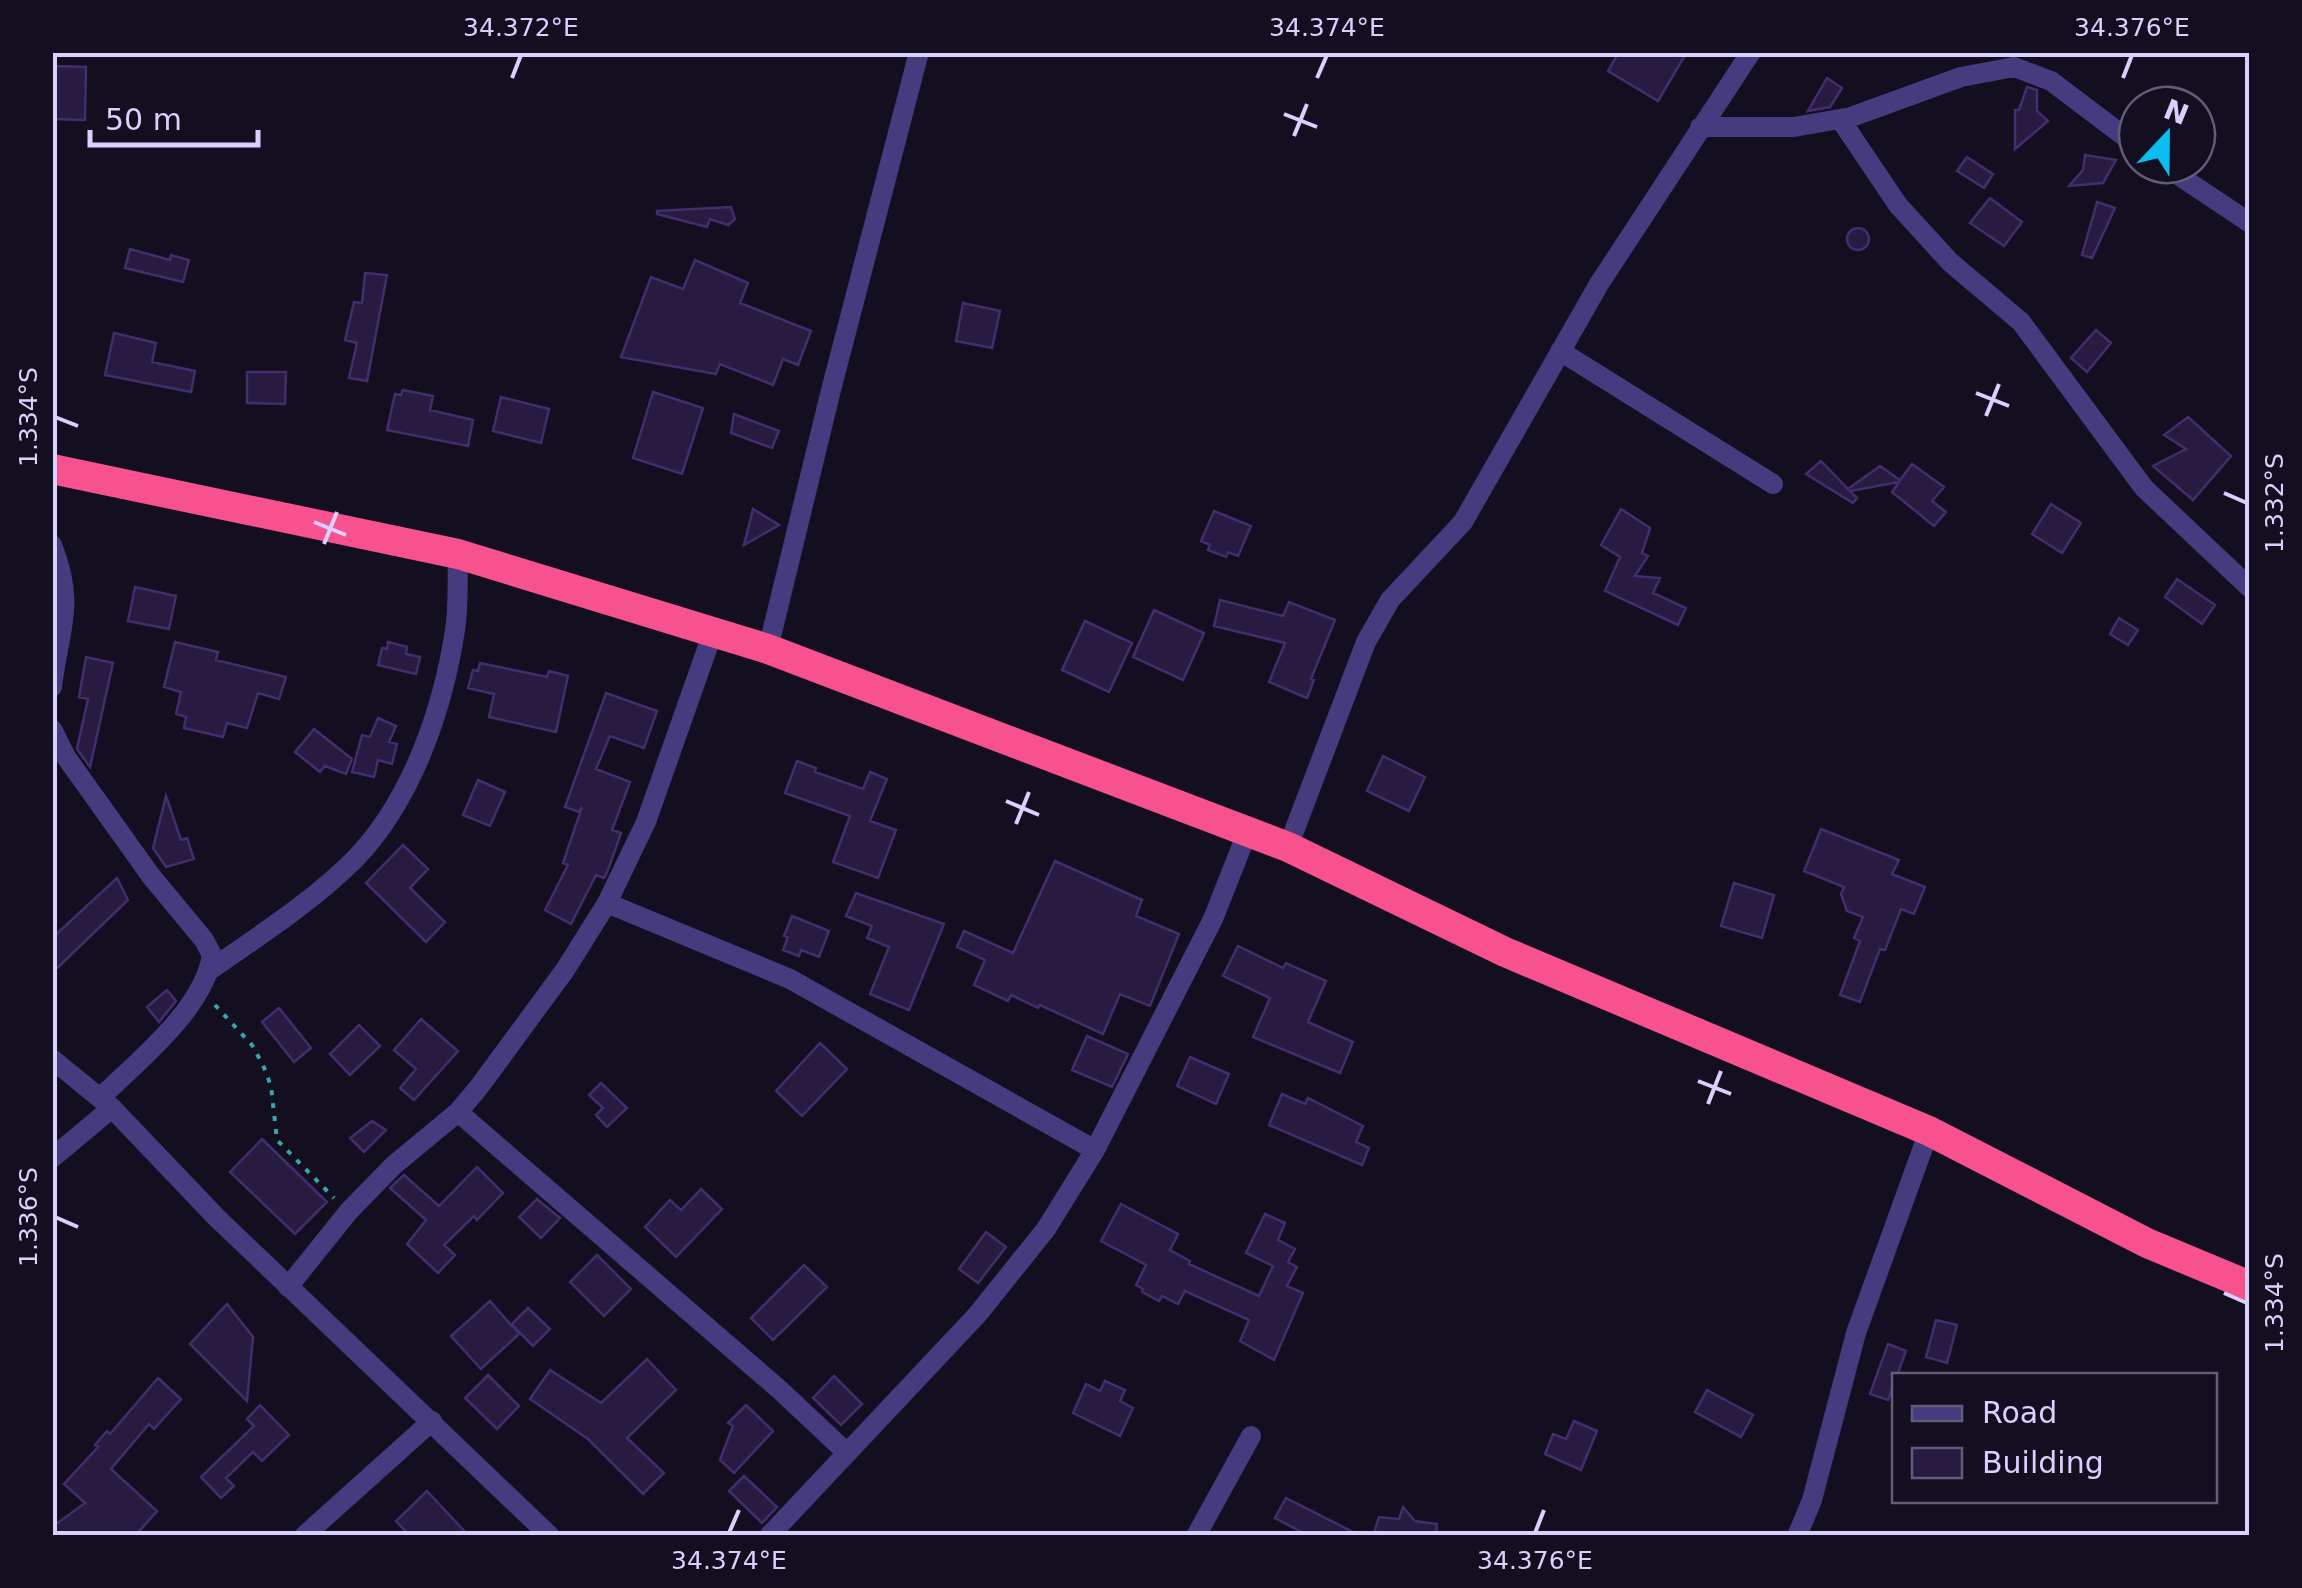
<svg xmlns="http://www.w3.org/2000/svg" width="2302" height="1588" font-family="'DejaVu Sans',sans-serif">
	<style>
		.building { fill: #271b41; stroke: #412e6c; stroke-width: 2.5 }
		.lines { fill: none; stroke-linecap: round; stroke-linejoin: round }
		.path { stroke: #33a7ae; stroke-width: 4; stroke-dasharray: 5 8; stroke-linecap: butt }
		.street { stroke: #453b7e; stroke-width: 20 }
		.highway { stroke: #f7518e; stroke-width: 30 }
		.ticks { fill: none; stroke: #dad0fd; stroke-width: 4 }
		.neatline { fill: none; stroke: #dad0fd; stroke-width: 4 }
		.ticks-label { font-size: 25px; text-anchor: middle; fill: #dad0fd }
	</style>
	<rect width="100%" height="100%" fill="#140e21"/>
	<path class="building" d="M1619,52H1687L1658,101L1608,71Z
		M54,66L86,67L85,120L53,119Z
		M1827,78L1842,88L1830,107L1808,111Z
		M2027,87L2037,90V111L2048,121L2015,149V110H2019Z
		M2085,155L2116,160L2103,183L2069,186L2083,170Z
		M1967,157L1993,174L1984,188L1957,171Z
		M1990,198L2022,222L2004,246L1970,223Z
		M2097,202L2115,208L2092,258L2082,255Z
		M731,207L735,219L728,225L710,219L707,227L657,214V211Z
		M1847 239a11 11 0 1 1 22 0a11 11 0 1 1-22 0Z
		M130,249L170,260L171,255L189,260L183,282L125,268Z
		M695,260L748,283L740,303L811,331L798,365L783,359L773,385L720,364L716,374L621,357L651,277L683,289Z
		M365,273L387,275L367,381L349,378L357,343L345,340L354,302L362,303Z
		M963,303L1000,311L992,348L956,341Z
		M2096,330L2111,343L2087,372L2071,358Z
		M114,333L156,343L152,362L195,371L191,392L105,375Z
		M247,372H286L285,404L247,403Z
		M403,390L433,396L430,410L473,420L468,446L387,430L395,394L401,395Z
		M653,392L703,408L682,474L633,458Z
		M501,397L549,409L541,443L493,431Z
		M734,414L779,431L772,448L731,433Z
		M2188,417L2231,456L2193,500L2153,466L2186,449L2164,435Z
		M1821,461L1848,489L1880,466L1900,480L1912,464L1944,487L1932,501L1946,512L1934,526L1892,492L1899,482L1850,491L1857,498L1853,503L1806,474Z
		M2051,504L2081,523L2062,553L2032,534Z
		M753,509L779,525L744,545Z
		M1621,509L1650,528L1642,553L1648,556L1635,576L1660,578L1653,593L1686,608L1678,625L1605,591L1620,557L1601,545Z
		M1214,511L1251,526L1238,556L1228,552L1226,557L1208,550L1210,545L1201,541Z
		M2177,579L2215,605L2202,624L2165,597Z
		M135,587L176,596L169,629L128,621Z
		M1220,600L1283,616L1289,602L1335,620L1311,679L1314,680L1307,698L1269,682L1285,643L1214,626Z
		M1154,610L1204,633L1183,680L1133,657Z
		M2119,618L2138,630L2128,645L2110,634Z
		M1085,621L1132,643L1109,692L1062,670Z
		M175,642L218,652L216,660L286,677L279,699L258,693L247,728L227,723L223,737L184,728L186,717L176,714L181,692L164,687Z
		M388,642L407,647L406,654L420,657L416,674L378,665L382,648L387,649Z
		M86,657L113,663L90,767L77,749L88,699L79,697Z
		M480,663L547,677L549,671L568,676L556,732L489,717L494,694L468,688L473,670L478,671Z
		M606,693L657,711L644,748L610,736L596,769L630,782L612,830L621,833L608,870L604,878L596,875L571,924L545,910L568,865L563,863L582,807L579,812L565,807Z
		M378,718L396,726L389,742L397,744L392,764L378,760L374,777L352,772L362,735L370,737Z
		M314,729L352,759L346,774L325,766L320,772L295,752Z
		M1383,756L1425,777L1409,811L1367,791Z
		M797,761L816,768L815,772L863,789L870,772L887,779L870,821L896,830L878,878L833,862L850,816L785,793Z
		M478,780L505,792L490,826L463,815Z
		M166,796L181,840L187,838L194,859L166,867L153,848Z
		M1821,829L1899,860L1892,874L1925,887L1914,914L1901,909L1885,950L1880,949L1860,1002L1840,995L1860,941L1854,938L1863,917L1847,911L1841,894L1844,887L1804,871Z
		M403,845L428,869L410,888L445,922L426,942L366,883Z
		M1055,861L1142,900L1136,916L1179,934L1150,1006L1120,994L1103,1034L1040,1005L1038,1008L1011,995L1008,1001L974,985L985,960L957,947L964,931L1013,953Z
		M117,878L128,900L52,973V938Z
		M1734,883L1774,895L1762,938L1721,926Z
		M856,893L944,924L909,1010L870,994L889,947L867,938L872,926L846,916Z
		M792,916L829,931L819,957L801,950L799,956L783,950L788,937L784,936Z
		M1238,946L1283,968L1286,963L1326,981L1308,1022L1353,1042L1340,1073L1253,1037L1270,998L1223,976Z
		M167,990L176,1001L159,1022L147,1007Z
		M279,1008L311,1048L294,1062L262,1022Z
		M421,1019L458,1051L414,1100L400,1088L416,1069L394,1050Z
		M359,1025L380,1046L350,1075L330,1054Z
		M1087,1036L1128,1054L1112,1087L1072,1070Z
		M820,1043L847,1069L802,1116L776,1091Z
		M1190,1057L1229,1074L1216,1104L1177,1086Z
		M601,1083L627,1108L607,1127L596,1115L603,1108L589,1095Z
		M1282,1094L1305,1104L1308,1098L1363,1126L1356,1142L1369,1148L1362,1165L1269,1125Z
		M372,1121L386,1130L364,1152L350,1138Z
		M262,1139L327,1202L295,1234L230,1172Z
		M477,1167L503,1193L477,1220L474,1216L444,1245L455,1255L438,1273L407,1244L426,1220L390,1188L404,1175L439,1206Z
		M701,1189L722,1209L676,1257L645,1227L670,1200L681,1210Z
		M537,1199L560,1218L541,1238L519,1217Z
		M1121,1204L1178,1234L1170,1250L1190,1261L1189,1264L1259,1296L1273,1266L1246,1253L1265,1214L1285,1223L1278,1240L1295,1249L1288,1262L1297,1267L1287,1286L1303,1293L1274,1360L1240,1341L1249,1320L1185,1291L1178,1304L1162,1296L1159,1301L1142,1292L1143,1289L1136,1285L1146,1265L1101,1241Z
		M986,1232L1006,1247L978,1283L959,1269Z
		M597,1255L631,1289L604,1316L570,1282Z
		M804,1265L827,1287L773,1340L751,1318Z
		M490,1301L511,1325L528,1308L550,1329L533,1346L512,1325L519,1334L481,1369L451,1336Z
		M227,1304L253,1337L247,1401L190,1344Z
		M1936,1320L1957,1325L1947,1363L1926,1357Z
		M1888,1344L1906,1351L1888,1400L1870,1394Z
		M647,1359L676,1390L627,1438L664,1473L643,1494L588,1439L530,1399L550,1370L601,1403Z
		M488,1375L519,1406L497,1429L465,1398Z
		M834,1376L862,1404L841,1425L813,1398Z
		M158,1378L181,1399L154,1429L149,1424L111,1469L157,1511L135,1536H52V1527L85,1503L64,1484L98,1447L95,1445L107,1431L110,1434Z
		M1105,1381L1125,1390L1120,1401L1133,1408L1120,1436L1073,1413L1086,1384L1100,1391Z
		M1707,1390L1753,1415L1741,1437L1695,1412Z
		M260,1405L289,1435L262,1461L253,1452L226,1478L234,1486L221,1498L201,1477L254,1426L247,1419Z
		M746,1405L773,1431L734,1473L720,1460L733,1426L728,1423Z
		M1574,1421L1597,1431L1581,1470L1545,1454L1553,1434L1566,1439Z
		M744,1476L777,1507L762,1523L729,1491Z
		M427,1491L469,1536H410L396,1521Z
		M1286,1498L1361,1536H1309L1275,1518Z
		M1403,1507L1415,1521L1437,1524L1436,1536H1373L1379,1517L1399,1519Z"/>
	<g class="lines">
		<path class="path" d="M215,1005L252,1045L263,1065L271,1086L277,1140L334,1198"/>
		<path class="street" d="M1840,119L1898,205L1950,262L2021,322L2144,488L2250,588
			M1700,127H1794L1851,117L1961,77L2014,67L2051,81L2137,146
			M2163,165L2250,223
			M1560,351L1773,484
			M52,545C76,606 59,627 52,687
			M768,649L831,390L919,52
			M52,729L66,757L151,876L204,940L212,955C204,1009 138,1061 100,1098
			M1288,847L1366,642L1390,600L1463,522L1599,284L1751,52
			M607,903L790,979L1095,1150
			M210,970C260,935 312,902 355,859C412,800 443,709 455,630C459,606 457,579 458,554
			M52,1059L112,1108L217,1218L550,1536
			M458,1112L781,1391L847,1453
			M52,1158L112,1108
			M288,1287L349,1211L394,1165L458,1112L479,1087L565,970L607,903L646,822L713,632
			M304,1536L432,1421
			M769,1536L977,1315L1046,1229L1095,1150L1213,919L1247,833
			M1196,1536L1251,1436
			M1797,1536L1812,1500L1856,1333L1929,1131"/>
		<path class="highway" d="M52,469L458,554L768,649L1288,847L1505,952L1929,1131L2147,1243L2250,1286"/>
	</g>
	<path class="ticks" d="M512,78L521,55M1317,78L1327,55M2123,78L2132,55M1284,114L1317,127M1294,136L1307,104M1976,393L2009,406M1986,416L1999,384M55,417L78,426M2224,493L2247,503M314,522L346,535M324,544L337,512M1006,801L1039,815M1016,824L1029,792M1698,1081L1731,1094M1708,1104L1721,1071M55,1217L78,1227M2224,1293L2247,1303M729,1533L739,1510M1535,1533L1544,1510"/>
	<rect width="2302" height="1588" fill="none" stroke="#140e21" stroke-width="110"/>
	<rect x="1892" y="1373" width="325" height="130" fill="#140e21" stroke="#635c79" stroke-width="2.5"/>
	<rect x="1912" y="1406" width="50" height="15" fill="#453b7e" stroke="#635c79" stroke-width="2.5"/>
	<text x="1982" y="1423" font-size="30" fill="#dad0fd">Road</text>
	<rect x="1912" y="1448" width="50" height="30" fill="#271b41" stroke="#635c79" stroke-width="2.5"/>
	<text x="1982" y="1473" font-size="30" fill="#dad0fd">Building</text>
	<g transform="translate(2167 135) rotate(22)"><circle r="48" fill="#140e21" stroke="#635c79" stroke-width="2.5"/>
	<path d="M0-8L18 38L0 25L-18 38Z" fill="#0abeef"/>
	<text y="-15" font-size="28" font-weight="bold" text-anchor="middle" fill="#dad0fd">N</text>
	</g>
	<path d="M90 130v15h168v-15" fill="none" stroke="#dad0fd" stroke-width="5"/>
	<text x="105" y="130" font-size="30" fill="#dad0fd" stroke="#140e21" stroke-width="8" paint-order="stroke">50 m</text>
	<rect x="55" y="55" width="2192" height="1478" class="neatline"/>
	<g class="ticks-label">
		<text x="521" y="36">34.372°E</text>
		<text x="1327" y="36">34.374°E</text>
		<text x="2132" y="36">34.376°E</text>
		<text transform="translate(28 417) rotate(-90)" y="9">1.334°S</text>
		<text transform="translate(2274 503) rotate(-90)" y="9">1.332°S</text>
		<text transform="translate(28 1217) rotate(-90)" y="9">1.336°S</text>
		<text transform="translate(2274 1303) rotate(-90)" y="9">1.334°S</text>
		<text x="729" y="1569">34.374°E</text>
		<text x="1535" y="1569">34.376°E</text>
	</g>
</svg>
